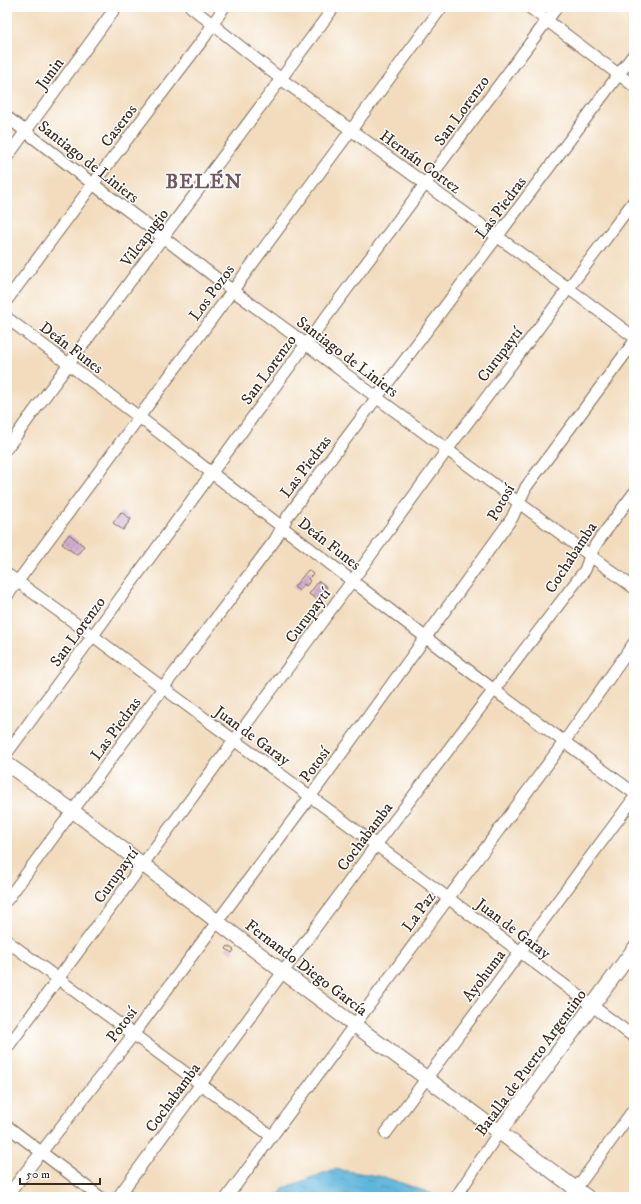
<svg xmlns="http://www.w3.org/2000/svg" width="641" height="1204" font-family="'IM FELL DW Pica',serif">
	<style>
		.water { fill: url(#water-ripples); stroke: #4c707c }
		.building { fill: url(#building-hatch) }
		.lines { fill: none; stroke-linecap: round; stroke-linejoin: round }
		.minor-casing { stroke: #7b6856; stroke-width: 13 }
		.major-casing { stroke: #7b6856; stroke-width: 16 }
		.minor { stroke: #fff; stroke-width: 11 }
		.major { stroke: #fff; stroke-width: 14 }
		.labels { text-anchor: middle; stroke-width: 3; stroke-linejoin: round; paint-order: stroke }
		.street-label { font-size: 16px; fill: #3b2a1e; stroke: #fff }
		.district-label { font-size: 20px; font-weight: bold; letter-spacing: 1px; fill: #70585e; stroke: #fff }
	</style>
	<defs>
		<pattern id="water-ripples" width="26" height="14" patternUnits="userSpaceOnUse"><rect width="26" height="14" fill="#5eb6db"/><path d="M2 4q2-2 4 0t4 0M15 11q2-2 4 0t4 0" fill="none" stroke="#4f94b1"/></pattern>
		<pattern id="building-hatch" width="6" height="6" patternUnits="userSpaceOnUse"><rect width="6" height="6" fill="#d1aed4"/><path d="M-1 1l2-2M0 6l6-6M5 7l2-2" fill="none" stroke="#ab8eab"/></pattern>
	</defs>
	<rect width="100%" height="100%" fill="#fff"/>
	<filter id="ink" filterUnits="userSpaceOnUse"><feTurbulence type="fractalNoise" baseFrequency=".025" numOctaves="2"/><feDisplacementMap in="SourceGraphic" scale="8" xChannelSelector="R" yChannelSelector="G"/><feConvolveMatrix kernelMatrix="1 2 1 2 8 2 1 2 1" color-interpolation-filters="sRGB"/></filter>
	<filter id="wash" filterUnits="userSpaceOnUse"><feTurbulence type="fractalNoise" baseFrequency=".012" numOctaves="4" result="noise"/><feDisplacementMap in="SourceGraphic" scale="16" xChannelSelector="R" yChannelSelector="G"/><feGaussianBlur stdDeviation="0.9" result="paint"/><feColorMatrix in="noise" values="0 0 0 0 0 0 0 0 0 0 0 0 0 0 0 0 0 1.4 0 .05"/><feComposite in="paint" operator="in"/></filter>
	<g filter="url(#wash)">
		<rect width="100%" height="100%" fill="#f2dcbd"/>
		<path class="water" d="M334,1169L384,1177L433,1194L434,1197H278L284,1188Z"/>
		<g id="blocks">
			<path class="building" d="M121,512L131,519L123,530L113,523Z
				M69,534L84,546L77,555L62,544Z
				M308,570L313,574L308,579L310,581L306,586L304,584L299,591L294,587Z
				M319,581L327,587L318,600L309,594Z
				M228,946L234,950L232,953L226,949Z"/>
		</g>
	</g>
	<g filter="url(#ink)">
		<use href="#blocks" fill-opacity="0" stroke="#7b6856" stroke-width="1"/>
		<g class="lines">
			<defs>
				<path id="minor" d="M191,7L281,79L568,288L634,337
					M529,7L634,86
					M7,117L93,184L232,290L306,344L376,397L634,588
					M7,157L116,7
					M7,300L93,184L204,38L224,7
					M7,318L139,417L494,690L634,793
					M7,448C115,300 226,154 334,7
					M7,574L93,636L448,898L634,1037
					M7,596L442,7
					M7,753L306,344L557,7
					M7,900L163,688L275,540L288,516L634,54
					M7,941L271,1136
					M7,1048L352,581L447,450L634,201
					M7,1126L100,1197
					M386,1133L634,798
					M7,1196L133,1035L310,797L512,518L526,487L634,342
					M118,1197L376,845L585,570L590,556L596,544L634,493
					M227,1197L564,742L634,643
					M456,1197L499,1132
					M570,1197L634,1109"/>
				<path id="major" d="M7,764L73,811L283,972L587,1197
					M499,1132L634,949"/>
			</defs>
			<use href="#minor" class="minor-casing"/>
			<use href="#major" class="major-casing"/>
			<use href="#minor" class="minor"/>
			<use href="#major" class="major"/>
		</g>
	</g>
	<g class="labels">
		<g class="street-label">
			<text transform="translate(49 73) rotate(-54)" y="6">Junin</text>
			<text transform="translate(461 110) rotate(-54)" y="6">San Lorenzo</text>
			<text transform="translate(118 125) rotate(-53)" y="6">Caseros</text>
			<text transform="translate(89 161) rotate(38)" y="6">Santiago de Liniers</text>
			<text transform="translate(421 161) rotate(36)" y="6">Hernán Cortez</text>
			<text transform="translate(500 207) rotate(-53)" y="6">Las Piedras</text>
			<text transform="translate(144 237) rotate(-53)" y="6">Vilcapugio</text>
			<text transform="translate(211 292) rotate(-54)" y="6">Los Pozos</text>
			<text transform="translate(72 347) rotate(37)" y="6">Deán Funes</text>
			<text transform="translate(499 354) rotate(-53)" y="6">Curupaytí</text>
			<text transform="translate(348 356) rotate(37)" y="6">Santiago de Liniers</text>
			<text transform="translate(268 369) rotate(-54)" y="6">San Lorenzo</text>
			<text transform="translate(305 466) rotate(-53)" y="6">Las Piedras</text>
			<text transform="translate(500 502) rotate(-61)" y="6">Potosí</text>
			<text transform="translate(330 543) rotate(38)" y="6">Deán Funes</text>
			<text transform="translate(570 557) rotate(-57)" y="6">Cochabamba</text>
			<text transform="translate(307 615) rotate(-53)" y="6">Curupaytí</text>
			<text transform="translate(77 631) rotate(-54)" y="6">San Lorenzo</text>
			<text transform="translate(115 728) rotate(-54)" y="6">Las Piedras</text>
			<text transform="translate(253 735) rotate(36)" y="6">Juan de Garay</text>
			<text transform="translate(314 764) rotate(-54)" y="6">Potosí</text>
			<text transform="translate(364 836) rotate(-53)" y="6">Cochabamba</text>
			<text transform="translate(115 875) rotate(-54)" y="6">Curupaytí</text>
			<text transform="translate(418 911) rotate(-54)" y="6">La Paz</text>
			<text transform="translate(514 928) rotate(37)" y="6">Juan de Garay</text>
			<text transform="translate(307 967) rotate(37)" y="6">Fernando Diego García</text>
			<text transform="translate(483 975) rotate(-53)" y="6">Ayohuma</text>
			<text transform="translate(121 1024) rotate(-53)" y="6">Potosí</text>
			<text transform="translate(530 1062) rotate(-54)" y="6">Batalla de Puerto Argentino</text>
			<text transform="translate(172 1097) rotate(-54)" y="6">Cochabamba</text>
		</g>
		<g class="district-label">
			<text x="204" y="188">BELÉN</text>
		</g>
	</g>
	<rect width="641" height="1204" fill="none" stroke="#fff" stroke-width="24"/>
	<path d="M20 1178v6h80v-6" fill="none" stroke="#3b2a1e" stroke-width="2"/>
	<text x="26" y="1178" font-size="12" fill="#3b2a1e" stroke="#ffffff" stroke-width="3" paint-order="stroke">50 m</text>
</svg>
